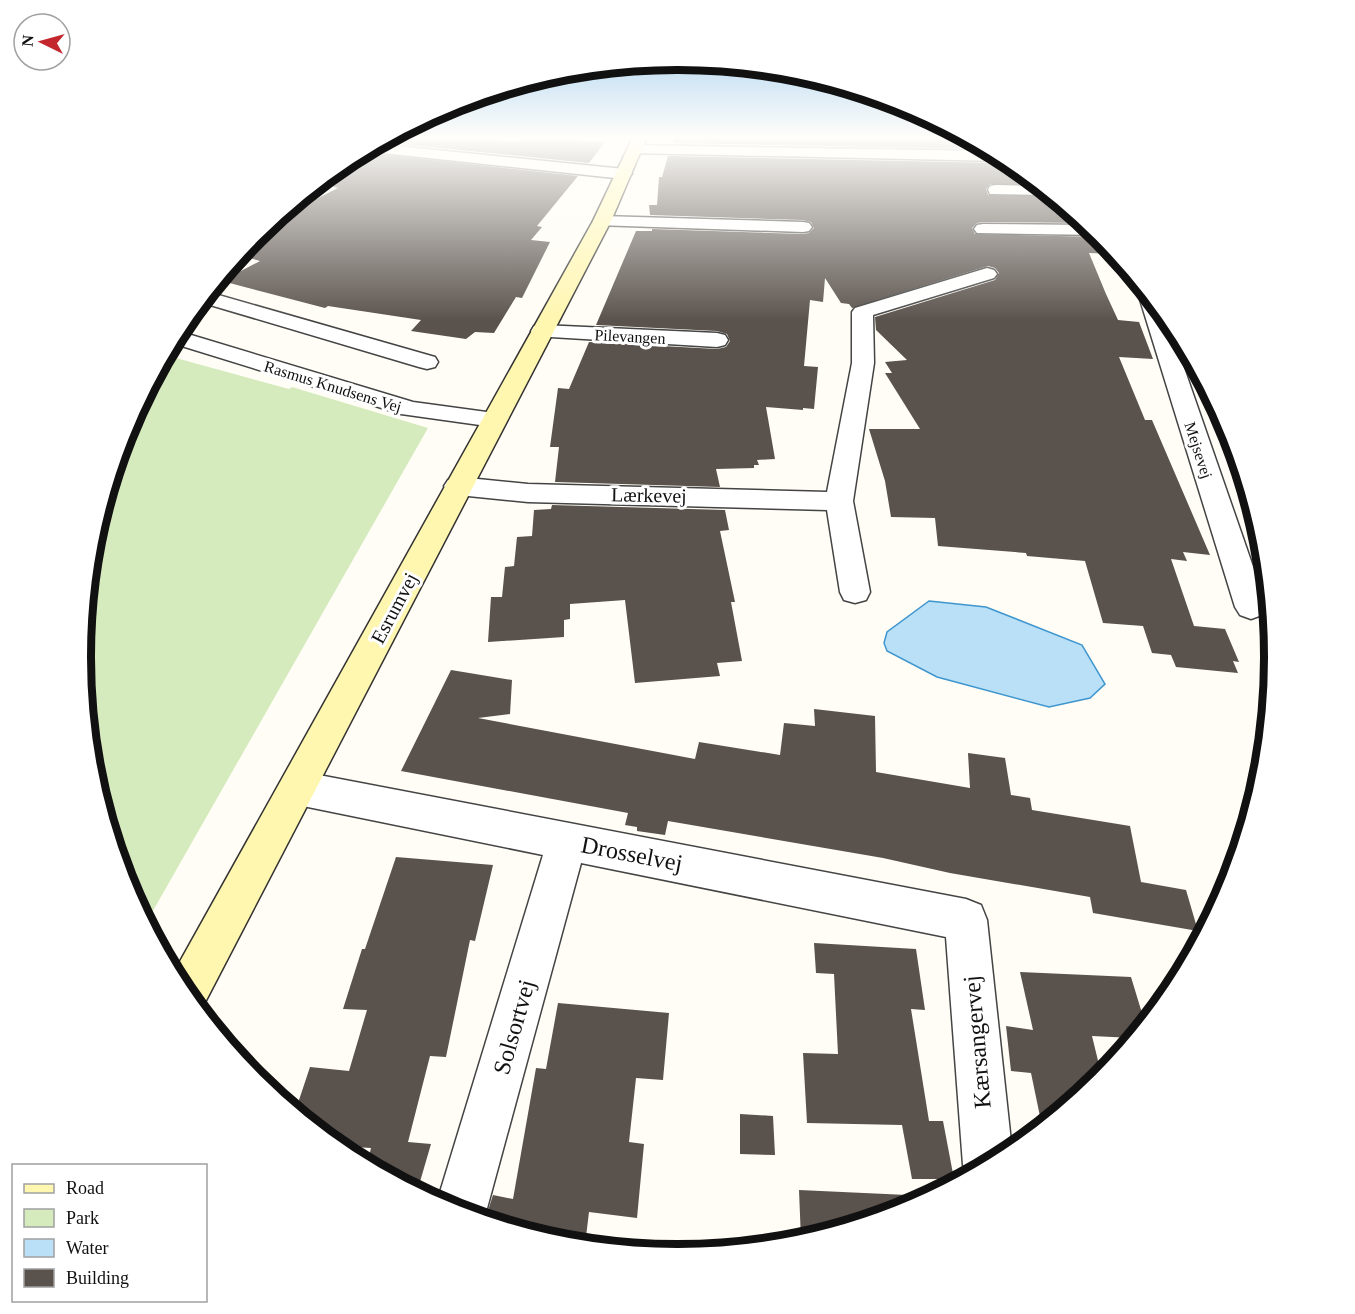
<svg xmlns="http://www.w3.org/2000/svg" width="1355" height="1314" font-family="Georgia,serif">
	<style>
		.green { fill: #d5ebbd }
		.water { fill: #b9e0f7; stroke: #3f96cf; stroke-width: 1.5 }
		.building { fill: #5a524d }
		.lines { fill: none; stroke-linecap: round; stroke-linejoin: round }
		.street-casing { stroke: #444; stroke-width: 3 }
		.secondary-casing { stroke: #333; stroke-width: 3 }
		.street { fill: #fff; fill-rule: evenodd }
		.secondary { fill: #fff6b0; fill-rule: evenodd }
		.labels { text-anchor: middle; stroke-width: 6; stroke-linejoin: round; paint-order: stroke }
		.far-street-label { font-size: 16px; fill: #111; stroke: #fff }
		.street-label { font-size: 20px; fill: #111; stroke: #fff }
		.near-street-label { font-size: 24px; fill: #111; stroke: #fff }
		.rim { fill: none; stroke: #111; stroke-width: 8 }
	</style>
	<rect width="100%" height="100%" fill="#fffdf5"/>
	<path class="green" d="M165,355L289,389L292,387L428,428L146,923L126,885L92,773L81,657L92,540L126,428Z"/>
	<path class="water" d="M929,601L986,607L1082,645L1105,684L1090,698L1049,707L937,677L887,651L884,643L887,632Z"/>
	<path class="building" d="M391,137H467L518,142L524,137H576L574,140L605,142L589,163L380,142Z
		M674,137H964L987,149L673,143Z
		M362,152L578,176L537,226L542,227L531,240L550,242L522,298L516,297L494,333L475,332L466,339L411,331L421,320L328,306L325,308L222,281L260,261L239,255L256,235L269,223L338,188L325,184L364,166L345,162Z
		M668,156L1000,163L1008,160L1037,184H990L986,189L988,195L1053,196L1085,223L983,222L977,223L972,228L975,234L1101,237L1115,254L1089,253L1106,294L1118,320L1139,322L1153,359L1119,357L1145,420H1152L1210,555L1183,552L1187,561L1171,559L1194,626L1225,629L1239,662L1233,661L1238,673L1176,667L1171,655L1152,653L1143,626L1103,623L1085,561L1027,556L1026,553L938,546L935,518L891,517L885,481L869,429H920L885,373H892L885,362L907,360L876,330L875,317L995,280L999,273L995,268L988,266L852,308L849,304L841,303L825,278L823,302L810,300L804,366L818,367L814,409L803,408V410L766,407L775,459L757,460L759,465H754V468L716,469L720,487L555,482L559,447H550L558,388L569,389L589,342L717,349L726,347L730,341L727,334L717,331L596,325L636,231H652V229L803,234L809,233L814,228L811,222L803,220L650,215L649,205H657L659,177H662Z
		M552,505L725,510L729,530L720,531L735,602H731L742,661L717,663L720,676L635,683L625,600L570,604V619L564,620V637L488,642L491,597H502L505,567L514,566L517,537L532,536L534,510L551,509Z
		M451,670L512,680L510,714L478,718L695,759L699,742L780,755L784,723L815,726L814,709L875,716L876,772L970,788L968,753L1005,758L1011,795L1030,798L1032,810L1130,826L1141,882L1186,890L1198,931L1093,913L1090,897L950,873L883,858L668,821L665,835L637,831V827L625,825L628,813L401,771Z
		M396,857L493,865L475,941L470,940L446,1057L430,1056L408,1142L431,1144L417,1192L367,1165L371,1148L336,1146L295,1112L310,1067L349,1071L367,1010L343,1009L362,949H365Z
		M814,943L916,949L925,1010L911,1009L929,1121H943L954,1179H912L902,1125L807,1123L803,1053L838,1054L834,974L816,973Z
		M1020,972L1131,977L1145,1023L1133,1038L1092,1036L1102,1077L1042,1126L1031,1073L1011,1071L1006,1026L1033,1030Z
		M558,1003L669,1013L663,1080L636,1078L629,1142L644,1144L637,1218L589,1212L585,1245L561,1242L485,1220L493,1195L513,1199L536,1068L546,1069Z
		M740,1114L773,1116L775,1155L740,1154Z
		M799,1190L929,1196L906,1209L801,1240Z"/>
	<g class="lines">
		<defs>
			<path id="street" d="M377,144L624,169L632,174L624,179L364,151Z
				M635,145L992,151L1006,159L1000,161L630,153L627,150L630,147Z
				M996,185L1040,186L1051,195L990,194L988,190L990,186Z
				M602,216L803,222L809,223L812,227L809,231L803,232L596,225L593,221L596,217Z
				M983,224L1088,225L1100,235L977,233L974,229L977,225Z
				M987,268L994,270L997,274L994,278L873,315L874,363L853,501L870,592L866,600L855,603L844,600L840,592L827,510L528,502L458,495L448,492L444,486L448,480L458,477L528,484L827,492L852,363V312L855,308Z
				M1143,288L1166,316L1267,607L1262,615L1251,619L1240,615L1235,607L1138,293Z
				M208,292L435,357L438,362L435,367L427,369L419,367L200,302Z
				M542,325L717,333L725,335L728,340L725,345L717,347L534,336L531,331L534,326Z
				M178,331L413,402L494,413L503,415L506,420L503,425L494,427L401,414L172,343Z
				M298,771L966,899L981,905L987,920L1012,1151L967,1176L963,1165L946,937L581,863L486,1212L483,1219L449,1208L437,1202L543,855L298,805L285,800L279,788L285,776Z"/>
			<path id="secondary" d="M633,137H647L611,221L200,1012L181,988L173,974L593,221Z"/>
		</defs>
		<use href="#street" class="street-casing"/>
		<use href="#secondary" class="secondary-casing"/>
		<use href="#street" class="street"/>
		<use href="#secondary" class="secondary"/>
	</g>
	<linearGradient id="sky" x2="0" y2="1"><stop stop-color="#95c6ee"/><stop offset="0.43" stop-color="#fffefa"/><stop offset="1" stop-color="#fffefa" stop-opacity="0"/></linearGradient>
	<rect width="1355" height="321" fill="url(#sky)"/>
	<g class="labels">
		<g class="far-street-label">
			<text transform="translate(630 336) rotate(3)" y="6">Pilevangen</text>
			<text transform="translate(333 386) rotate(17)" y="6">Rasmus Knudsens Vej</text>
			<text transform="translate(1199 450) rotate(72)" y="6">Mejsevej</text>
		</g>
		<g class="street-label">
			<text transform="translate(649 495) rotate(1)" y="7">Lærkevej</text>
			<text transform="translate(394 608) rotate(-62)" y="7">Esrumvej</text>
		</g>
		<g class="near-street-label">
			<text transform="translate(632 854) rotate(11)" y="8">Drosselvej</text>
			<text transform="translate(514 1027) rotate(-74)" y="8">Solsortvej</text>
			<text transform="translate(977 1042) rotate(-95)" y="8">Kærsangervej</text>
		</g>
	</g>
	<path d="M0 0H1355V1314H0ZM677 70H678A586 586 0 0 1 1264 656V658A586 586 0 0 1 678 1244H677A586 586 0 0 1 91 658V656A586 586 0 0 1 677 70Z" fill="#fff" fill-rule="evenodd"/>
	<path class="rim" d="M677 70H678A586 586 0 0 1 1264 656V658A586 586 0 0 1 678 1244H677A586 586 0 0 1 91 658V656A586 586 0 0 1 677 70Z"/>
	<rect x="12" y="1164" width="195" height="138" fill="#ffffff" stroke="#a0a0a0" stroke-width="1.5"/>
	<rect x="24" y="1184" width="30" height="9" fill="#fff6b0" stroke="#a0a0a0" stroke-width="1.5"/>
	<text x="66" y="1194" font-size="18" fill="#111111">Road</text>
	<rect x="24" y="1209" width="30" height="18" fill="#d5ebbd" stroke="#a0a0a0" stroke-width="1.5"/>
	<text x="66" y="1224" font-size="18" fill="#111111">Park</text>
	<rect x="24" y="1239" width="30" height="18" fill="#b9e0f7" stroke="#a0a0a0" stroke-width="1.5"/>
	<text x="66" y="1254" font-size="18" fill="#111111">Water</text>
	<rect x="24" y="1269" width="30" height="18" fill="#5a524d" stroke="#a0a0a0" stroke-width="1.5"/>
	<text x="66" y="1284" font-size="18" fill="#111111">Building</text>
	<g transform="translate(42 42) rotate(275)"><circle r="28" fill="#ffffff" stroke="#a0a0a0" stroke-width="1.5"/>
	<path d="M0-4.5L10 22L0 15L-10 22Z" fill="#c4262e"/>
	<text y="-9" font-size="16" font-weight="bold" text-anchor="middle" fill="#111111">N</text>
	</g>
</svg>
